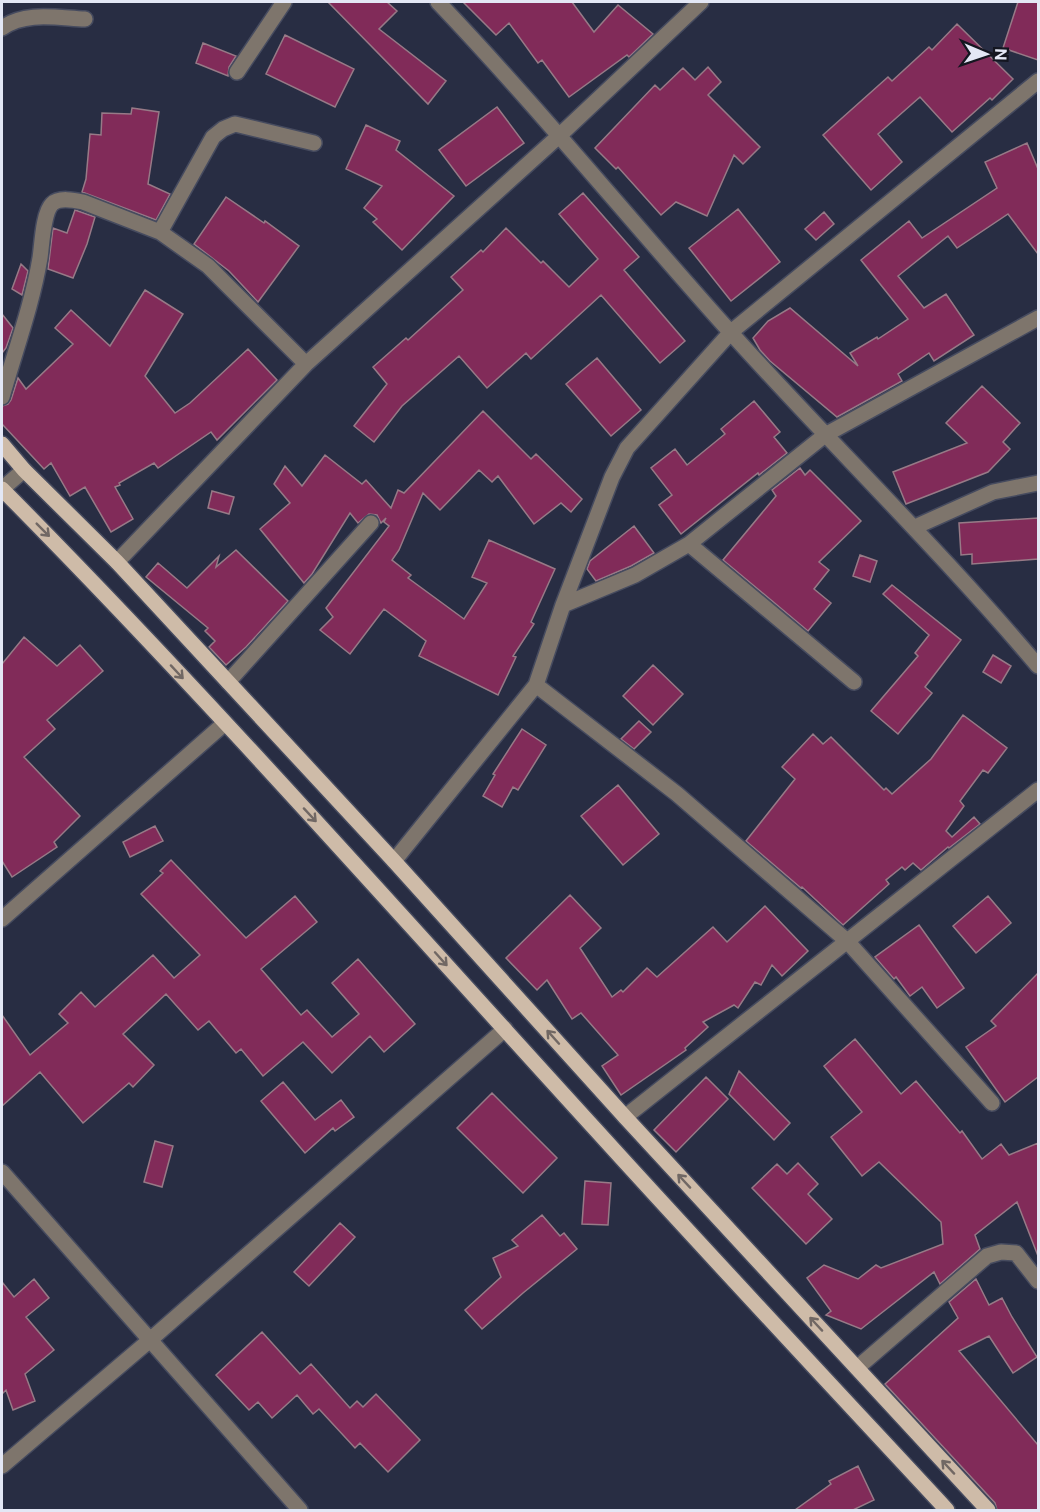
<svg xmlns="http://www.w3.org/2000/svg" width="1040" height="1512" font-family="'Public Sans',sans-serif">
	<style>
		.building { fill: #812b59; stroke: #977a87; stroke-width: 1.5 }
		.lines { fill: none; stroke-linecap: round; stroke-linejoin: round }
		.minor-casing { stroke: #464b5f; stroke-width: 18 }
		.major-casing { stroke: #464b5f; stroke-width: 18 }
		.minor { stroke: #7e756c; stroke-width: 15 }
		.major { stroke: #cebba8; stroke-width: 15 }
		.oneway { stroke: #716864 }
	</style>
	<rect width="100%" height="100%" fill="#282d43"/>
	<path class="building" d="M328,2H387L397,11L379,29L446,81L428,104Z
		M463,2H572L594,32L618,5L653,34L629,57L627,55L569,97L542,60L538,63L509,23L496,35Z
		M1018,2H1038V60L1003,48Z
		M957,24L1013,79L992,100L990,98L952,132L920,97L878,134L902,162L871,190L823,135L888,77L892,81L929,47L932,50Z
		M285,35L354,69L335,107L266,74Z
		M203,43L236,56L229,67L228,76L196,63Z
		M708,67L721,82L708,95L760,147L743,164L734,155L707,216L676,202L661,215L618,167L616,169L595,148L655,85L660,90L683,68L695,80Z
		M497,107L524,143L466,186L439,150Z
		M132,108L159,112L148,184L170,194L156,220L82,192L86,179L90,134L101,135L102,113L131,114Z
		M366,125L400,141L396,150L454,196L402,250L373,222L377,219L364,208L382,186L346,169Z
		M1027,143L1038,169V254L1008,214L957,248L948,236L898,276L924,308L946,294L974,335L934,361L929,353L898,374L902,381L837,417L770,361L760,350L753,338L768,321L790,308L858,366L850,353L877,337L878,339L908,319L861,260L909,221L922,238L997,188L985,162Z
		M583,193L639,257L624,270L685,341L660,363L601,295L531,359L526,353L487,388L459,356L402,406L374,442L354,426L387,384L373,367L406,338L408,340L463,290L451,277L481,250L483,252L506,228L541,263L543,261L569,287L598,259L559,214Z
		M226,197L264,223L265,221L299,246L258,302L229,271L194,244Z
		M738,209L780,262L731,301L689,248Z
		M75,210L95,217L87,244L73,278L48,269L53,228L67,233Z
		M824,212L834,224L816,240L805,229Z
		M21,264L28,271L22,295L12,289Z
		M145,290L183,314L145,376L175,413L190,403L248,349L277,380L217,440L211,432L158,468L154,463L119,483L120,485L115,487L133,519L111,532L85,487L70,496L51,463L44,469L2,424V406L8,404L11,400L18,378L26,389L73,344L55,328L71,310L110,346Z
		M2,314L13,328L6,348L2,353Z
		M597,358L641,410L611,436L566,384Z
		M982,386L1020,423L1003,442L1010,449L988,472L906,504L893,472L967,443L946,423Z
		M754,401L780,432L774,437L787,453L759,475L758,473L681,534L659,505L672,495L651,468L675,449L687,465L725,434L721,429Z
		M483,411L531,459L536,454L582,499L571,512L561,503L534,524L498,476L492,482L479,470L440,510L423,493L399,550L392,560L411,575L408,578L464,619L487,583L472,577L489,540L555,569L531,622L534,624L513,656L516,657L498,695L419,656L426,641L384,609L350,654L320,630L333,617L326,608L389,526L384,522L386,518L381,523L377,515L369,514L358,523L350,513L312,574L304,583L260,529L290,503L274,484L285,466L302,486L325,455L362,484L366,480L391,508L398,490L404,493Z
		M800,468L805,475L810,470L861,521L819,562L829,570L814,589L831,603L808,631L723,560L776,496L772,490Z
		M212,491L234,497L229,514L208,508Z
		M1038,518V559L972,564V554L961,555L959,523Z
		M634,526L654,553L631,566L596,581L587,569L590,561Z
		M236,550L288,601L246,647L226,665L209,647L215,641L205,631L208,628L146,577L158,563L187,588L219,556L216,567Z
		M860,555L877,561L870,582L853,576Z
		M892,585L961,640L925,687L932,693L898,734L871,711L918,656L915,653L929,635L883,594Z
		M24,637L57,666L80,645L103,671L47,720L55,729L24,757L80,816L54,842L57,847L12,877L2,861V664Z
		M993,655L1011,666L1001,683L983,672Z
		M653,665L683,694L653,725L623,696Z
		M963,715L1007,748L988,773L983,770L960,801L964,806L946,831L952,837L974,817L980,824L949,848L948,847L921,870L913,863L905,870L902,867L886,880L889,884L843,925L802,887L801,888L746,841L795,779L782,767L813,734L823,744L831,737L884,790L886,788L892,794L931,759Z
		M639,721L651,732L634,749L621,739Z
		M522,729L546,745L518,790L513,787L502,807L483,796L495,775L493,774Z
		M618,785L659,834L623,865L581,816Z
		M155,826L163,841L130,857L123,842Z
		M171,860L246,938L295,896L317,922L261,969L301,1015L307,1010L332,1037L359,1014L332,983L358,959L415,1024L384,1052L370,1036L332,1073L303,1042L263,1076L241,1049L236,1053L209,1021L198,1030L166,994L123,1034L154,1065L133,1087L129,1083L83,1123L40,1072L2,1106V1015L30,1055L68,1023L59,1014L81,992L95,1007L153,955L174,978L200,955L141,894L163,873L160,871Z
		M570,895L601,928L580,948L612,997L621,990L623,992L647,968L657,977L713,927L727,942L765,906L808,951L782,976L772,965L761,985L755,982L738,1008L734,1005L703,1022L708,1027L685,1048L686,1050L621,1095L602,1066L618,1055L581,1013L572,1019L547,980L537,990L506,958Z
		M988,896L1011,923L976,953L953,926Z
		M919,925L964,988L937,1008L922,987L910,996L896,977L894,979L875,957Z
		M1038,973V1077L1005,1102L966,1047L996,1026L991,1021Z
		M855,1039L901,1094L916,1081L960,1133L962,1131L982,1159L1001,1144L1009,1155L1038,1143V1256L1017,1202L975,1235L980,1249L940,1284L934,1272L861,1329L826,1315L831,1311L807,1278L824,1265L858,1279L876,1265L881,1268L943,1244L941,1222L879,1162L862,1176L831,1137L862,1112L824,1066Z
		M739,1071L790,1123L774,1140L729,1094Z
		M706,1077L728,1099L676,1152L654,1130Z
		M283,1082L315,1120L341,1100L354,1117L335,1131L333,1128L305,1153L261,1101Z
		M492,1093L557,1158L523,1193L457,1128Z
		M155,1141L173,1146L162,1187L144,1182Z
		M798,1163L818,1184L808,1194L832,1219L806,1244L752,1188L777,1164L787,1174Z
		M585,1181L611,1183L608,1225L582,1224Z
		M542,1215L560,1236L564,1233L577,1249L523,1293L482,1329L465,1310L501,1277L493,1258L518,1246L512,1240Z
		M340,1223L355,1237L309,1286L294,1272Z
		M34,1279L49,1298L26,1317L54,1350L25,1374L35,1401L13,1410L6,1390L2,1394V1282L14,1297Z
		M976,1279L989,1305L1002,1298L1012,1317L1037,1357L1013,1373L989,1336L959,1351L1038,1445V1510H997L995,1503L885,1384L958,1318L949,1302Z
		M262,1332L300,1374L311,1364L350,1408L357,1401L363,1407L376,1394L420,1440L388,1472L360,1443L355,1448L319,1409L313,1414L297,1395L272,1418L258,1402L249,1410L216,1375Z
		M858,1466L874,1500L853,1510H795L831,1484L829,1481Z"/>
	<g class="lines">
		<defs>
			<path id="minor" d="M438,2C540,109 633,224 732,334C833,446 941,551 1038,666
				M2,28C25,11 58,18 85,19
				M237,72L284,2
				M160,232L213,137L223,129L235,124L314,143
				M2,397C15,351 32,305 40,258C42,245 43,213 52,204C59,197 74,200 83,202L160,232L208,266L306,364
				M2,489L24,470
				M915,527L993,492L1038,483
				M689,544L854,682
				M117,562L306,364L560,135L701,2
				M563,605L635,575L689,544L825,435L1038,318
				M228,682L371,523
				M536,685L677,794L847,941L992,1103
				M394,861L536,685L563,605L612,477L627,448L731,332L1038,81
				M2,919L225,723
				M625,1117L1038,790
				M2,1172L300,1510
				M857,1368L987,1256L1001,1252L1016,1253L1038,1281
				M2,1466L150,1340L505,1029"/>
			<path id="major" d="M2,444L24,470L117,562L394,861L625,1117L988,1510
				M2,489C207,696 400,915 596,1130C712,1258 830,1384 947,1510"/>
		</defs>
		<use href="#minor" class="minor-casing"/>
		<use href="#major" class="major-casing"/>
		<use href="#minor" class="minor"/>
		<use href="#major" class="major"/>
	</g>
	<defs><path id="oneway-shaft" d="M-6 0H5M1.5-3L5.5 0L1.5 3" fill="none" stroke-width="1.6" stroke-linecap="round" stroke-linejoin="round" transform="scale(1.5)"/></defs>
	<g class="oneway">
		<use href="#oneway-shaft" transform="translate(43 530) rotate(45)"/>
		<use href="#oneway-shaft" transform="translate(177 672) rotate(47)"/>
		<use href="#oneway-shaft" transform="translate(310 815) rotate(47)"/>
		<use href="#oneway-shaft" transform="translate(441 959) rotate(48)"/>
		<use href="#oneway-shaft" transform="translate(553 1037) rotate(-132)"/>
		<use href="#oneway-shaft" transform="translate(684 1181) rotate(-133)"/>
		<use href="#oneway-shaft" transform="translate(816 1324) rotate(-133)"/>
		<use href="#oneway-shaft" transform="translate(948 1467) rotate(-133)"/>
	</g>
	<rect width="1040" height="1512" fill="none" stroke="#e3e7f5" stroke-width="6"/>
	<g transform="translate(986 54) rotate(92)" stroke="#141620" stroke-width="4.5" paint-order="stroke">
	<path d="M0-4.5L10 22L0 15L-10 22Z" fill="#e3e7f5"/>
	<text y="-9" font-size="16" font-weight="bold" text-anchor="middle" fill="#e3e7f5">N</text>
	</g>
</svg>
